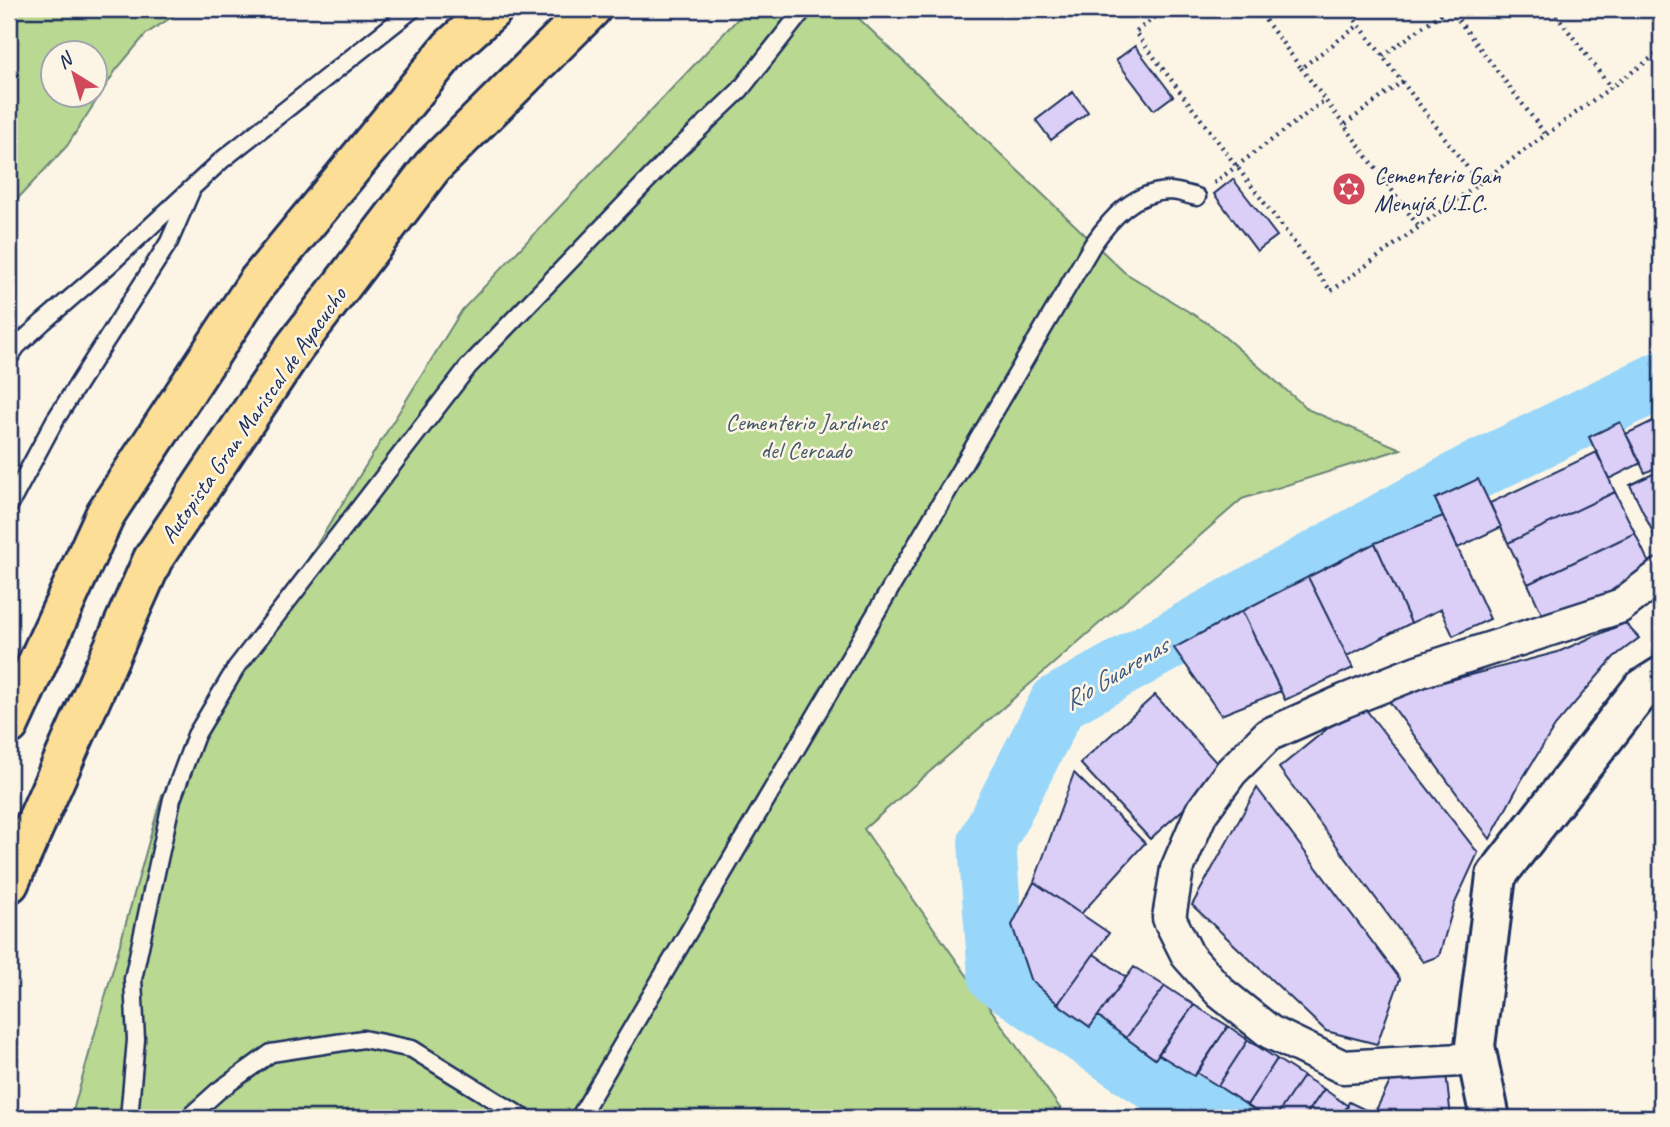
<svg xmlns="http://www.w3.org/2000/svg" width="1670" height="1127" font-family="Caveat,sans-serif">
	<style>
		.green { fill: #b9d891; stroke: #6a8478; stroke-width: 2; fill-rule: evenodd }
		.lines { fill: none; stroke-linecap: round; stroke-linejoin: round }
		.river { stroke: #98d7fa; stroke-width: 58 }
		.building { fill: #dbcff7; stroke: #1b2f5e; stroke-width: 2 }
		.lane-casing { stroke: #1b2f5e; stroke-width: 21 }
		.street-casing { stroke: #1b2f5e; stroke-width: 37 }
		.secondary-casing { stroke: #1b2f5e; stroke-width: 44 }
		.highway-casing { stroke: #1b2f5e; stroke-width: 44 }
		.path { stroke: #1b2f5e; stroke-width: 4.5; stroke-dasharray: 2 5; stroke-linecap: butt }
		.lane { stroke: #fcf5e5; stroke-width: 16 }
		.street { stroke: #fcf5e5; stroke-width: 32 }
		.secondary { stroke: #fcf5e5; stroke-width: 38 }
		.highway { stroke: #fdde96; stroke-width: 38 }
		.labels { text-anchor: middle; stroke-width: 5; stroke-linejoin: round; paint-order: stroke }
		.poi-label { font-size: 24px; fill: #1b2f5e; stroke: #fcf5e5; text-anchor: start }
		.street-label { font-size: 24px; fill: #1b2f5e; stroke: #fcf5e5 }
		.park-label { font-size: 24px; fill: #42596b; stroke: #fcf5e5 }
		.water-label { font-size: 26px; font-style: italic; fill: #3a5985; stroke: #fcf5e5 }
	</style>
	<rect width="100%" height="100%" fill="#fcf5e5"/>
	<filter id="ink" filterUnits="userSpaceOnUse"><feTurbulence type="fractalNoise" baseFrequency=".0143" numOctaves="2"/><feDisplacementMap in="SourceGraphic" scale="14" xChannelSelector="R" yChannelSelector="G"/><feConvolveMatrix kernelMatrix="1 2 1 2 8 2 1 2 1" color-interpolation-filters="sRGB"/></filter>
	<g filter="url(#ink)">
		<path class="green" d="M9,9H184L146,34L116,70L67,146L9,208ZM52,52H94V94H52Z
			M747,9H849L1124,272L1212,326L1309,410L1401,449L1242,499L864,829L1067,1118H71L162,795L462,310Z"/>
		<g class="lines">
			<path class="river" d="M1221,1118L1180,1099L997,977L987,842L1058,703L1469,474L1661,380"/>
		</g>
		<path class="building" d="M1135,46L1173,96L1154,110L1116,60Z
			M1073,92L1088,112L1051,140L1036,120Z
			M1233,179L1277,236L1257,251L1214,194Z
			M1661,417V465L1645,473L1626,434Z
			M1620,422L1641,463L1609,479L1589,437Z
			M1597,452L1615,492L1508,543L1490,503Z
			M1661,470V543L1659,545L1630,485Z
			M1478,479L1501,527L1458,548L1435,499Z
			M1615,492L1635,533L1528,584L1508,543Z
			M1443,516L1490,619L1453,636L1441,609L1411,623L1375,543Z
			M1635,533L1654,574L1547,625L1528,584Z
			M1375,543L1411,623L1347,656L1308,577Z
			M1308,577L1353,668L1285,700L1242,611Z
			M1242,611L1281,691L1221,715L1174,648Z
			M1625,623L1639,638L1614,657L1555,726L1521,781L1490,839L1386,697L1558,652Z
			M1155,695L1225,772L1150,839L1080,763Z
			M1360,702L1478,853L1454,905L1439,956L1423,962L1279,768Z
			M1074,773L1145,843L1081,914L1034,882Z
			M1257,788L1400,979L1377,1044L1326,1031L1192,905Z
			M1034,882L1109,933L1058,1004L1030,979L1012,925Z
			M1094,954L1126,977L1090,1027L1058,1004Z
			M1134,967L1165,986L1126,1038L1098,1016Z
			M1165,986L1194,1005L1155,1059L1126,1038Z
			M1194,1005L1228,1026L1194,1076L1158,1054Z
			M1228,1026L1248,1040L1218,1086L1197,1073Z
			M1248,1040L1277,1059L1247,1105L1218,1086Z
			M1277,1059L1303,1076L1275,1118H1266L1247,1105Z
			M1446,1073L1451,1118H1372L1392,1078Z
			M1303,1076L1324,1089L1304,1118H1275Z
			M1324,1089L1348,1106L1341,1118H1304Z
			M1349,1102L1374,1114L1372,1118H1341Z"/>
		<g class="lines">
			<defs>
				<path id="lane" d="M9,358L17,346L43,322L109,265L222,160L413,9
					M9,506L55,420L169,242L191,191
					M129,1118L136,1040L133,979L172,799L196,735L236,668L468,367L670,157L740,90L804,9
					M188,1118L218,1091L271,1053L363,1039L412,1049L524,1118
					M579,1118L1093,244C1112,217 1134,192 1169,191C1178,191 1188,195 1197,197"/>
				<path id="street" d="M1477,1059L1343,1067L1270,1032L1221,993L1188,956L1169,918L1177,869L1201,813L1231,772L1268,735L1344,701L1420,671L1619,607L1661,575"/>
				<path id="secondary" d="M1490,1118L1475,1046L1496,876L1642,689L1661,677"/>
				<path id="highway" d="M9,725L106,513L257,283L451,47L493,9
					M9,883L153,559L294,348L432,167L591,9"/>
			</defs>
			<use href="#lane" class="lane-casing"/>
			<use href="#street" class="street-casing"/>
			<use href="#secondary" class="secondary-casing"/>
			<use href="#highway" class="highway-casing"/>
			<path class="path" d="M1166,9L1135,32L1331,291L1661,51
				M1257,9L1301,68L1359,25
				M1347,9L1479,183
				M1450,9L1546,135
				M1552,9L1611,88
				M1651,9L1661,22
				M1383,56L1447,9
				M1301,68L1344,125
				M1403,81L1344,125L1419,227
				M1214,183L1325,100"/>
			<use href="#lane" class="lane"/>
			<use href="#street" class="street"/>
			<use href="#secondary" class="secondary"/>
			<use href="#highway" class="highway"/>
		</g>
	</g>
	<defs>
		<symbol id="synagogue-disc" viewBox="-11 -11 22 22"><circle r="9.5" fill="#d1495b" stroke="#fcf5e5"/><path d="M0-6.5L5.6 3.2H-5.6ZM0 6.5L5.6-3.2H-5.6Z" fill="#fff"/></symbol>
	</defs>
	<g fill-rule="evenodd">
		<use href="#synagogue-disc" x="1330" y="170" width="38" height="38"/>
	</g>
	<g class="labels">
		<g class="poi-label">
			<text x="1374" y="183">Cementerio Gan<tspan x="1374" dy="28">Menujá U.I.C.</tspan></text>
		</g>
		<g class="street-label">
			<text transform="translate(253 415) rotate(-55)" y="8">Autopista Gran Mariscal de Ayacucho</text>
		</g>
		<g class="park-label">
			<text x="806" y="430">Cementerio Jardines<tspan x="806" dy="28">del Cercado</tspan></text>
		</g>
		<g class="water-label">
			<text transform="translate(1115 673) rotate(-31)" y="9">Río Guarenas</text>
		</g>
	</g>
	<rect width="1670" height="1127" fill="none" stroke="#fcf5e5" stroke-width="35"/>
	<rect x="18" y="18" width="1635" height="1092" fill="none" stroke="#1b2f5e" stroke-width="2.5" filter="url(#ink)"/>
	<g transform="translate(74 74) rotate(323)"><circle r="33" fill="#fcf5e5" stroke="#a2a6af" stroke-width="2"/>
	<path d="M0-5L12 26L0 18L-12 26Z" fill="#d1495b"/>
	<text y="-10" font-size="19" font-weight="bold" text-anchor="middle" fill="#1b2f5e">N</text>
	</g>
</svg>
